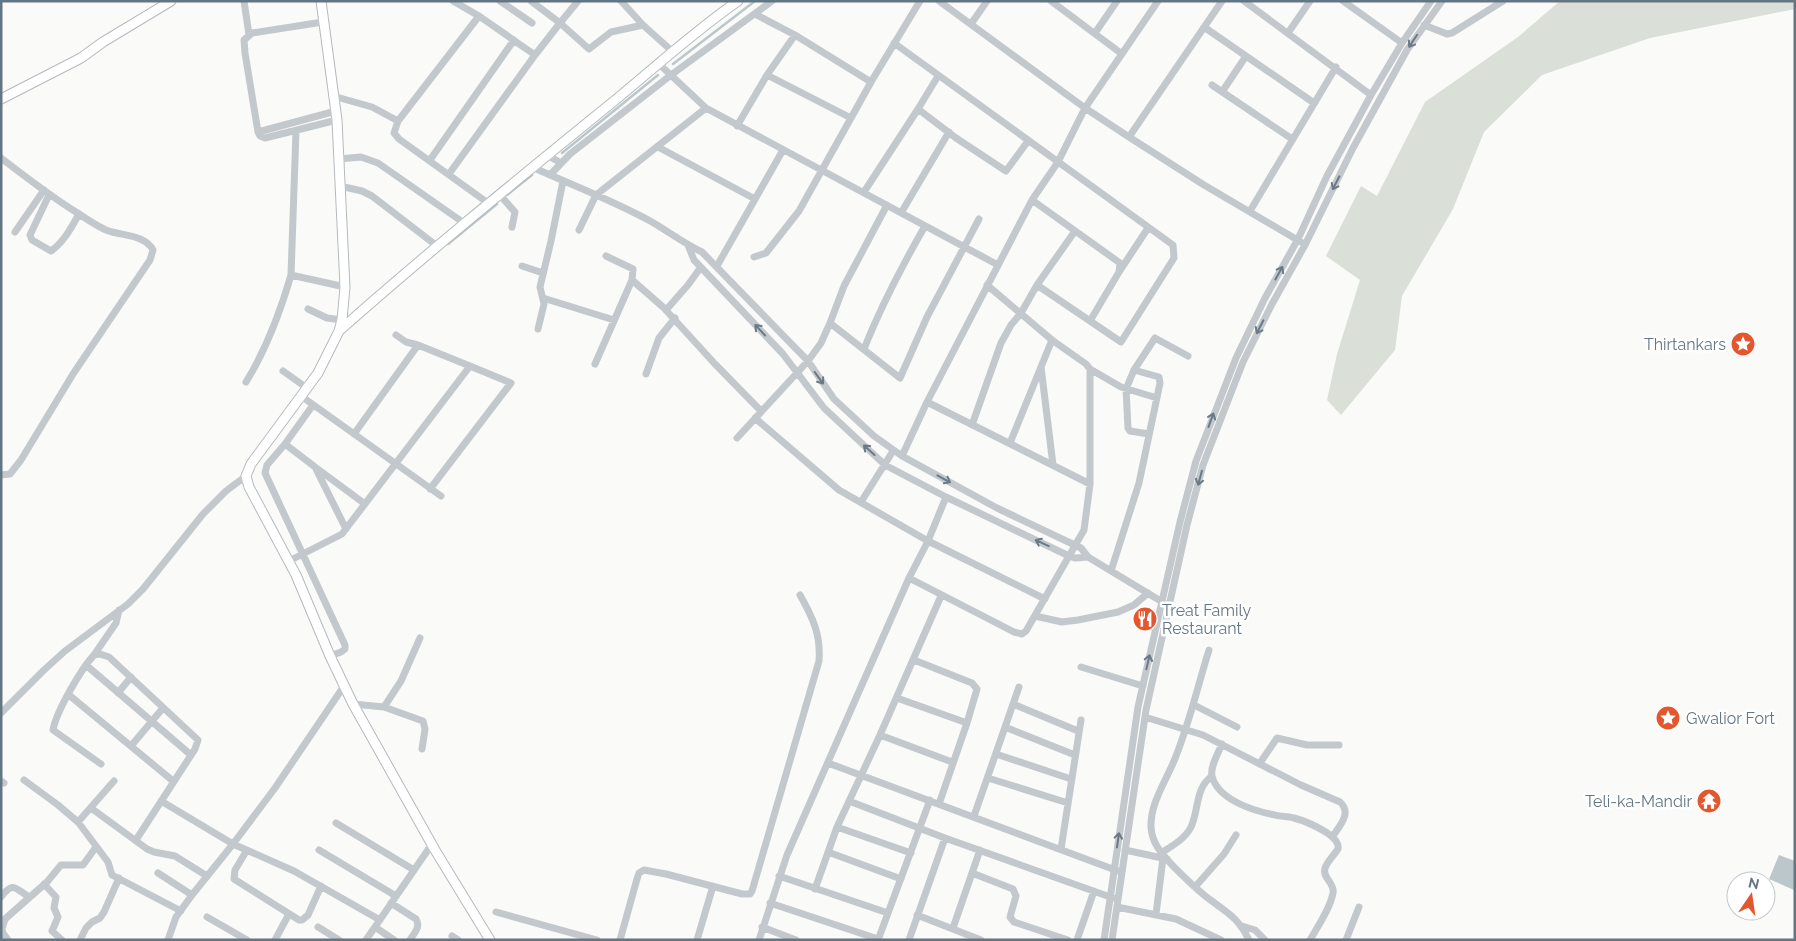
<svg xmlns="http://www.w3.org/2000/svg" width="1796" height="941" font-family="Raleway,sans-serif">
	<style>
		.green { fill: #dadfd7 }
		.water { fill: #bbc7cb }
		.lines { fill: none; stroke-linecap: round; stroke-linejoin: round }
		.stream { stroke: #bbc7cb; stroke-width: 2.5 }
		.major-casing { stroke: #b5babe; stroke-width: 11 }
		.minor { stroke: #c3c8cc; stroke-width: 7 }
		.major { stroke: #fff; stroke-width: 9 }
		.oneway { stroke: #6a7a87 }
		.labels { text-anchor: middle; stroke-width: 5; stroke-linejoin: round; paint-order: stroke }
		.poi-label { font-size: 16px; fill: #657683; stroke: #fff; text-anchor: end }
	</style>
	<rect width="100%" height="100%" fill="#fafaf8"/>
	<path class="green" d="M1560,1H1795V9L1650,38L1542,75L1484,132L1453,209L1402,296L1395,350L1341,415L1327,400L1337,354L1360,280L1326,256L1361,186L1377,196L1425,102L1518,37Z"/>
	<path class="water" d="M1779,855L1795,861L1794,890L1769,879Z"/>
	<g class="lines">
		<path class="stream" d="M673,64L755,1
			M562,153L658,75
			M507,195L532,175
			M448,244L497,204"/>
		<defs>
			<path id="major" d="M321,1L337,120L345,287L342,320L339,331L318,373L251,464L246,476L249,487L296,575L330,656L353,704L435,850L490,940
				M1,99L81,58L103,42L171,1
				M339,331C427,253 517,180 608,106C651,71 692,33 738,1"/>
		</defs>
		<use href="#major" class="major-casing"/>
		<path class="minor" d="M244,1L249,35
			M453,1L479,16L535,55L560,23L589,49L611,32L643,25L673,52
			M500,1L532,23
			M531,1L560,23L578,1
			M621,1L643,25
			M939,1L1085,108L1129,137L1204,185L1301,242
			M1051,1L1122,54
			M1244,1L1371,95
			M1343,1L1402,43
			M755,14L795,35L871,82L920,1
			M479,16L398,121L394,133L399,139L488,203
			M323,22L252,33L244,40L245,53L258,132L336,111
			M971,24L987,1
			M1424,25L1447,34L1452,33L1503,1
			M1204,27L1314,103
			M1095,33L1117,1
			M1288,33L1310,1
			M894,43L1173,245L1174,258L1121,342L1037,285L1021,313L1011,325L1001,343L972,425
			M659,64L706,108L998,265
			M1212,85L1292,139
			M1222,92L1246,56
			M333,96L372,107L398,121
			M918,109L938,76
			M851,118L871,82
			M737,126L767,75L795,35
			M296,131L291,275L345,287
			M258,132L260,136L265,138L337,120
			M1129,137L1222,1
			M658,147L755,199
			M547,155L561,163
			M1,158C26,177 50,196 76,212C85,218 95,225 106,230C120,236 145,234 153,250L150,260L73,374L21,460L10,474L1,475
			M339,159L361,157L378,163L464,223
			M430,160L514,40
			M532,167C572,185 614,201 652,222C669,232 685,244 702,252L808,361L834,399L874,436L902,456L997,508L1081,548L1088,557L1164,603
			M449,174L535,55
			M550,175L570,154L671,75L772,1
			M340,186L362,191L372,196L437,246
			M864,192L918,109L956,138L1006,171L1028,141
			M499,194L515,212L512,227
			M49,195L30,235L32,240L51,251C64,242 71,228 79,214
			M1032,200L1120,263L1119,272L1090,321
			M1250,211L1336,67
			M901,213L949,132
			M579,230L596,195L706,108
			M15,232L44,190
			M688,245L694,260L783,354L824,408L885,465L946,497L1069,556L1075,558L1088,557
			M606,256L633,269L632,280L663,307L715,364L761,411
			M754,257L766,253L799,211L851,118L767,75
			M522,266L543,273
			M717,266L783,150
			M1119,272L1148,228
			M1037,285L1075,231
			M543,298L614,320
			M308,309L327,318L342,320
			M666,310L688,285L701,267
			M830,323L844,286L887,205
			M538,329L544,304L540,287L551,241L563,181
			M396,335L406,342L418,345
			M864,349C881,306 902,266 925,226
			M595,364L632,280
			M1041,367L1053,465
			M1090,369L1121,387L1157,398
			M1134,370L1155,338L1188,356
			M283,371L307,388
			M646,374L659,338L675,318
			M246,382C267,348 280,313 291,275
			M301,396L441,496
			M927,402L1090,484
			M755,418L839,490L928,541L1045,599
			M737,438L808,361L821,343L830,323L900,378L927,317L979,219
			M1010,443L1052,340
			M285,444L313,405
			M902,456L927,402L1032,200L1058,162L1085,108L1158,1
			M315,467L285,444L267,465L265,473L345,645V649L341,652L330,656
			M430,489L511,383L470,366
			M861,502L893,451
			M346,529L315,467L365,504
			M289,561L342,534L470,366L418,345L354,434
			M1111,571L1139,483L1160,383L1159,377L1134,370L1126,389L1128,428L1130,431L1149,434
			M909,578L1014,632L1022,634L1026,631L1084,530L1090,484V369L1086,364L1052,340L987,285
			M1035,616L1062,622L1078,620L1118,612L1134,605L1148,593
			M1209,650C1198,685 1190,721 1176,756C1168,778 1150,802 1151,827C1152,844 1162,854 1173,866C1183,876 1193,886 1204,895C1224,911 1237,915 1249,940
			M94,655L116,623L119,610
			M914,660L972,683L977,689L967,723L939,804
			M86,665L191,755
			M1081,667L1143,686
			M344,686L275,788L233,844L294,871L380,920
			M118,693L131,677
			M69,695L173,781
			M897,698L967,723
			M353,704L384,707L423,721L425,729L422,749
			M1013,704L1078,731
			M1194,705L1237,727
			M384,707L401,681L420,638
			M1,713L44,670L65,651L128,604L143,589L203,514L226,491L246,476
			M1145,717L1203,735L1301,785L1340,802C1352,813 1340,825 1333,836
			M1005,727L1075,755
			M880,735L952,762
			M1222,744C1218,753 1210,767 1212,776C1218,800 1254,811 1275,815C1281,817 1288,816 1294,818C1305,821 1341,835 1338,849C1334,855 1327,862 1325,868C1322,878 1335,883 1333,893C1330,909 1318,926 1310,940
			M131,746L163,708
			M996,754L1071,779
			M828,763L1118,871
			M1260,763L1277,738L1307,745H1339
			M101,764L53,730C56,712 81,669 94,655L100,654L109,657L198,740L195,749L136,840
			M988,778L1068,803
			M24,780L58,805L78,822L108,862L112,875L181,911
			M1,781L4,783
			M849,801L945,838L1113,898
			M91,808L147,849L154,852L175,856L207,876
			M974,816L1019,687
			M78,822L114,781
			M336,823L414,870
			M837,827L911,853
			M1061,849L1081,720
			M247,850L235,870L234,879L299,920H302L308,915L321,886
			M319,850L396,896
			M1125,850L1167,859
			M828,852L901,879
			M1161,853C1172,846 1185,839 1191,827C1199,810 1195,788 1212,776
			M158,873L192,895L233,844L161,801
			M972,873L1013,889L1016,896L1010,917L1014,922L1068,940
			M779,876L888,913
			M44,884L56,897L54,908L58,917L52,931L62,940
			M1195,887L1224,854L1236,835
			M815,889L837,827L880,735L941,596
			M1,897C13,881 15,888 29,897
			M391,903L416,919C421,927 414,933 410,940
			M770,903L878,939
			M1117,907L1176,919L1221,940
			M496,912L597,940
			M1156,914L1163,858
			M917,915L981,940
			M207,917L247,940
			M1242,926L1255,930L1265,940
			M318,927L339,940
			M375,927L394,940
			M762,927L796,940
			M953,928L980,850
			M452,936L458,940
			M8,940L3,933L2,929L5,919L47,882L61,865H83L96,847
			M80,940L86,928L92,922L100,918L104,912L119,878
			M168,940L176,917L192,895
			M275,940L289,914
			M366,940L432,844
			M620,940L637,879L639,873L644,870L666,874L742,894H750L752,891L819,661C821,635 813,618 800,595
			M697,940L713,886
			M759,940L787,855L909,578L928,541L946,497
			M878,940L930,800
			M909,940L945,838
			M1077,940L1094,891
			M1104,940L1138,707L1180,522L1196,461L1236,358L1265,298L1298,239L1327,176L1371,95L1402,43L1431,1
			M1112,940L1146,710L1187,525L1203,465L1243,362L1272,304L1305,245L1353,148L1407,50L1442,1
			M1346,940L1359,907"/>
		<use href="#major" class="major"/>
	</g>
	<defs><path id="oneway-shaft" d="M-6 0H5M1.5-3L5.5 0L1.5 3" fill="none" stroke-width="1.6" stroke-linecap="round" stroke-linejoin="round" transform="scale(1.25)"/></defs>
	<g class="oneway">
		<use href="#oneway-shaft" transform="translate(1413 41) rotate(124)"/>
		<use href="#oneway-shaft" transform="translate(1336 183) rotate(117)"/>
		<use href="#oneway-shaft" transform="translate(1279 273) rotate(-61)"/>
		<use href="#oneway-shaft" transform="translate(1260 327) rotate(117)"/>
		<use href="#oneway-shaft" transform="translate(760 330) rotate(-133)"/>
		<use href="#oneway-shaft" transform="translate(819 378) rotate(54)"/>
		<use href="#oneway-shaft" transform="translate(1211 420) rotate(-70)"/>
		<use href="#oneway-shaft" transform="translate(869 450) rotate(-138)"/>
		<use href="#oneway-shaft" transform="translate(1200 478) rotate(105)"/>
		<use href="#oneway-shaft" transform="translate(944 479) rotate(29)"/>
		<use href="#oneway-shaft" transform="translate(1042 543) rotate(-155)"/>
		<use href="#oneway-shaft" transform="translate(1148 662) rotate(-77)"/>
		<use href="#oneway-shaft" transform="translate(1118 840) rotate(-82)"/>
	</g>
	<defs>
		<symbol id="sight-disc" viewBox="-11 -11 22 22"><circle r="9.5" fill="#e4572e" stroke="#fff"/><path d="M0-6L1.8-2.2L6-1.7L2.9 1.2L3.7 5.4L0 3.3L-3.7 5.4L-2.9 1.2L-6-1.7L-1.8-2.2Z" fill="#fff"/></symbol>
		<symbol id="restaurant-disc" viewBox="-11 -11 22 22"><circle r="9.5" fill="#e4572e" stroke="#fff"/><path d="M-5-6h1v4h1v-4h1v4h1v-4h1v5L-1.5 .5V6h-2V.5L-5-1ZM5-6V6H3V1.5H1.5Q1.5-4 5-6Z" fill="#fff"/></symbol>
		<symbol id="temple-disc" viewBox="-11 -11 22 22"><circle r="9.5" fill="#e4572e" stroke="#fff"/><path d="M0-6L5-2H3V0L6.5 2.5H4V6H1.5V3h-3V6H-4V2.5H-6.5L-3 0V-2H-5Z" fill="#fff"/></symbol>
	</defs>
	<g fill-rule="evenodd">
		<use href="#sight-disc" x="1729" y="330" width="28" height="28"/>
		<use href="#restaurant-disc" x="1131" y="605" width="28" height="28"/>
		<use href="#sight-disc" x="1654" y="704" width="28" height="28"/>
		<use href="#temple-disc" x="1695" y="787" width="28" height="28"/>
	</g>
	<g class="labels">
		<g class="poi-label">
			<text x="1726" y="350">Thirtankars</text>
			<text x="1162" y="616" text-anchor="start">Treat Family<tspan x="1162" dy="18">Restaurant</tspan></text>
			<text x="1686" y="724" text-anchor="start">Gwalior Fort</text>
			<text x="1692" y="807">Teli-ka-Mandir</text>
		</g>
	</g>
	<rect width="1796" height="941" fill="none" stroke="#657683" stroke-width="5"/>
	<g transform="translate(1751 896) rotate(13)"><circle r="24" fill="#ffffff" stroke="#c1c8cd"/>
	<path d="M0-4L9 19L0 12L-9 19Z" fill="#e4572e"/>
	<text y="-8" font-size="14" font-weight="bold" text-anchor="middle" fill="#657683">N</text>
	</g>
</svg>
